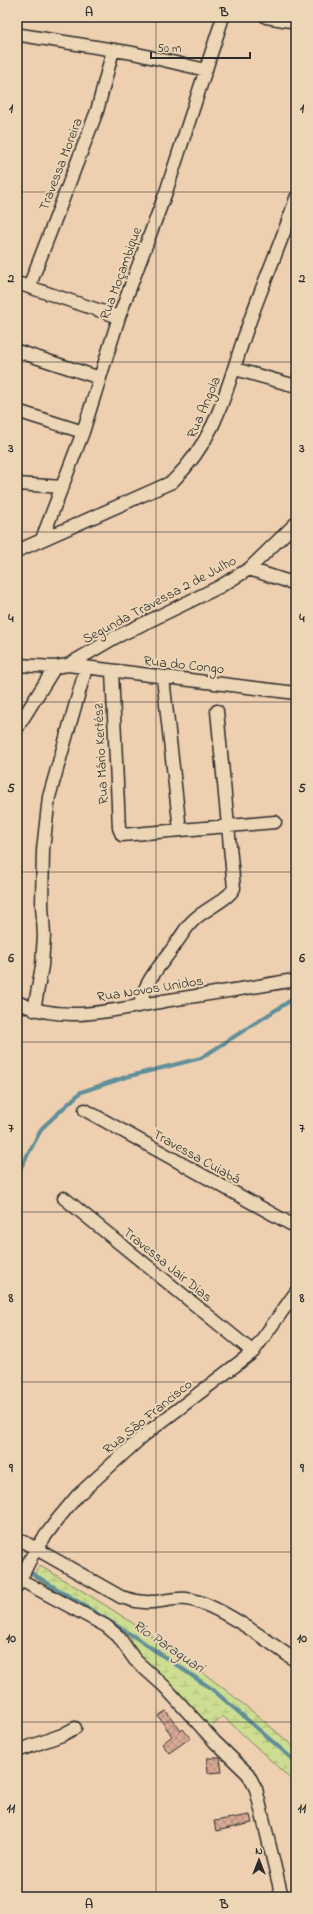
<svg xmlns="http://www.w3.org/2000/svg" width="313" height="1914" font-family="'Indie Flower',sans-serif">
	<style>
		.wetland { fill: url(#wetland-marsh); stroke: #7c845e }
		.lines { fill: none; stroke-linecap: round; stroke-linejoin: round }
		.stream { stroke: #608f99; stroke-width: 4 }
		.building { fill: url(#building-cross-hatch); stroke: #2b2b2b }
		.minor-casing { stroke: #2b2b2b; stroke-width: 15 }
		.minor { stroke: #ecd6b5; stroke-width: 12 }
		.grid { fill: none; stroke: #2b2b2b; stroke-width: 1; stroke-opacity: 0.55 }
		.labels { text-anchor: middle; stroke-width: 4; stroke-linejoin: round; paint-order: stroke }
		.street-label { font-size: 14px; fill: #2b2b2b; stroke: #ecd6b5 }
		.water-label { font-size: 15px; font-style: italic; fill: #384447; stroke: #ecd6b5 }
		.neatline { fill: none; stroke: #2b2b2b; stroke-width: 1.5 }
		.grid-label { font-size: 13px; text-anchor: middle; font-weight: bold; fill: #2b2b2b }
	</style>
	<defs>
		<pattern id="wetland-marsh" width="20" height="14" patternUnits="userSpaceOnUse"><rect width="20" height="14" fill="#cddd91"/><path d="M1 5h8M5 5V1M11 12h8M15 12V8" fill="none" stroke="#b0be7d"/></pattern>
		<pattern id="building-cross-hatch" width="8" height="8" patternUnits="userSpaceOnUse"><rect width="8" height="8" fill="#d8aa95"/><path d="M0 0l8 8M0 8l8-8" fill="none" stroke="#af8b7a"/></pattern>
	</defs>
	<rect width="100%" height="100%" fill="#eecfb0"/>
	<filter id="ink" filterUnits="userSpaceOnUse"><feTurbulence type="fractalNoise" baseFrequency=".025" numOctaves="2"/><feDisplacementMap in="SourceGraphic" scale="8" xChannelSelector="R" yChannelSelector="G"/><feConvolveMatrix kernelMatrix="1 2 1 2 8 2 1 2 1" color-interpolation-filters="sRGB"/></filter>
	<g filter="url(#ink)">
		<path class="wetland" d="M40,1566C131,1618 218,1679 296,1749V1784L223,1716L209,1729L138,1657L130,1637L34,1577Z"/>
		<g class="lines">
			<path class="stream" d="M17,1178L21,1167L42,1128L81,1092L126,1077L201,1058L296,997
				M17,1564L138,1639L212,1689L296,1762"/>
		</g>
		<path class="building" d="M166,1711L181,1731L183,1729L190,1738L169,1753L162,1744L172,1736L158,1716Z
			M207,1758H220L222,1772L208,1773Z
			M250,1815L252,1823L216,1831L214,1821Z"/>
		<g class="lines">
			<defs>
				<path id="minor" d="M266,17L296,22
					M21,35L133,53L206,70
					M17,283L119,317
					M29,287L97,111L113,50
					M17,351L100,378
					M235,369L296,386
					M17,411L83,432
					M17,484L63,487
					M42,539L83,432L119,317L166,192L223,17
					M17,551L172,482C219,436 226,388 247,329C262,285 282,242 296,198
					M249,569L296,584
					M17,665L55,667
					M68,665L114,638L219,587L249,569L296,523
					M112,671L119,828L122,835L275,822
					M163,678L180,830
					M17,728L55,667L68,665L296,693
					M17,1002C64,1026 121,1008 170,1000C210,994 249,988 288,981
					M140,1005C146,977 162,965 177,942C183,934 187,925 196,918C205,910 230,898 234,888L217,711
					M34,1010L42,966L44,935L42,905L43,850L49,797L86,668
					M85,1110L296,1227
					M64,1198L253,1352
					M17,1538L121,1597C131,1600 140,1603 151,1602C162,1602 176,1597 187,1599C217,1603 271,1643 296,1661
					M17,1578L106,1626L118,1636L135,1660L164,1686L215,1742L248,1774L256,1789L282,1897
					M17,1586L35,1550L57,1520L77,1496L143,1436L253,1352L296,1292
					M17,1751L62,1735L75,1728"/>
			</defs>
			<use href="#minor" class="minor-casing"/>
			<use href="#minor" class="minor"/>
		</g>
	</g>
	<path class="grid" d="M156,17V1897M17,192H296M17,362H296M17,532H296M17,702H296M17,872H296M17,1042H296M17,1212H296M17,1382H296M17,1552H296M17,1722H296"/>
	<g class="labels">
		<g class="street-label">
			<text transform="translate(60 164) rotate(-69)" y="5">Travessa Moreira</text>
			<text transform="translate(120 273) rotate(-70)" y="5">Rua Moçambique</text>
			<text transform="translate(203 407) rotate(-67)" y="5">Rua Angola</text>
			<text transform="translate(159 599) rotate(-28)" y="5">Segunda Travessa 2 de Julho</text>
			<text transform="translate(184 664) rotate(6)" y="5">Rua do Congo</text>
			<text transform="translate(100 754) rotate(-93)" y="5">Rua Mário Kertész</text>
			<text transform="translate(150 988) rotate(-9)" y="5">Rua Novos Unidos</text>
			<text transform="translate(197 1156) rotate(29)" y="5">Travessa Cuiabá</text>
			<text transform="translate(168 1264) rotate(39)" y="5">Travessa Jair Dias</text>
			<text transform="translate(147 1416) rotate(-39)" y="5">Rua São Francisco</text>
		</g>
		<g class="water-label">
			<text transform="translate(169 1646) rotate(34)" y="5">Rio Paraguari</text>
		</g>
	</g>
	<rect width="313" height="1914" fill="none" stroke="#ecd6b5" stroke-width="44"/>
	<g transform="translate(259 1860)" stroke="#ecd6b5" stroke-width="3" paint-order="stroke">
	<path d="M0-3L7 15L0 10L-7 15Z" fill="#2b2b2b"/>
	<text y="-6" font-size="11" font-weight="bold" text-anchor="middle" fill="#2b2b2b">N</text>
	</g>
	<path d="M151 52v6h99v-6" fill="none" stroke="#2b2b2b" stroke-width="2"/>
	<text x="157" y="52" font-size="12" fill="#2b2b2b" stroke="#ecd6b5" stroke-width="3" paint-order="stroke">50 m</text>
	<rect x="22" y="22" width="269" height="1870" class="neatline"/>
	<g class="grid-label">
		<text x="89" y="16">A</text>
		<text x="224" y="16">B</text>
		<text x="11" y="112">1</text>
		<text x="302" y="112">1</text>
		<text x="11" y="282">2</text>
		<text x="302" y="282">2</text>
		<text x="11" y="452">3</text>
		<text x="302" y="452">3</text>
		<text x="11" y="622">4</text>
		<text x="302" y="622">4</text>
		<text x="11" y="792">5</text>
		<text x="302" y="792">5</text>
		<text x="11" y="962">6</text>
		<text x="302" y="962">6</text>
		<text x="11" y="1132">7</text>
		<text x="302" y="1132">7</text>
		<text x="11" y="1302">8</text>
		<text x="302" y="1302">8</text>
		<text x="11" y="1472">9</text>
		<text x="302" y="1472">9</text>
		<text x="11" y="1642">10</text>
		<text x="302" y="1642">10</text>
		<text x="11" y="1812">11</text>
		<text x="302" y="1812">11</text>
		<text x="89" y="1908">A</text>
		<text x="224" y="1908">B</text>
	</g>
</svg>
